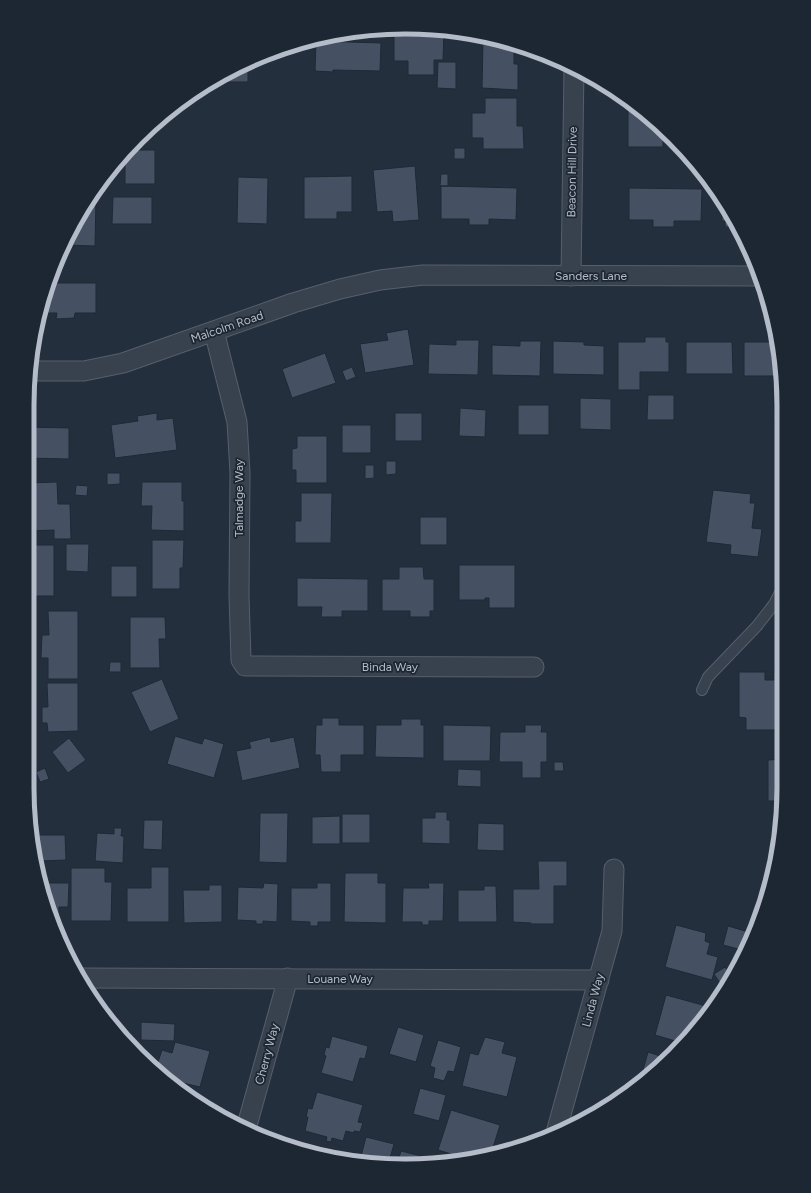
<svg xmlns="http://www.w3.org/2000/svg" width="811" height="1193" font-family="Figtree,sans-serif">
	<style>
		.building { fill: #455162; stroke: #1f2835 }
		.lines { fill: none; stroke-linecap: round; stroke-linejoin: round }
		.lane-casing { stroke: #565f6c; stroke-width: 12 }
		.street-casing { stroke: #565f6c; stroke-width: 21 }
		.lane { stroke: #38414e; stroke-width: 10 }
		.street { stroke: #38414e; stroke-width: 19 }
		.labels { text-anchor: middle; stroke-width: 3.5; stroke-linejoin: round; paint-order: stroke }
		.street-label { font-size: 12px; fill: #b4bcc9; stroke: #1d2633 }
		.rim { fill: none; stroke: #b4bcc9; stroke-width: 5 }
	</style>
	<rect width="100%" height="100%" fill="#242f3e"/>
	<path class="building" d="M421,29L433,30V31H444L443,60H434V75H408V61H394V31H421Z
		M316,41L381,43L380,71L333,70V72L315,71Z
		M483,41H502L514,45V64H518V90L482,88Z
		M248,62V82H222V77Z
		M438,62H456V89L437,88Z
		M485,98H517V126H523L524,149H483V138H472V113H485Z
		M628,101L672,137H663V147H628Z
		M454,148H465V159H454Z
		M129,150H155V184H125V156Z
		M415,166L419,220L393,222L392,211L377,212L373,170Z
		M441,174H448V186H440Z
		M352,176V212H337V219H304V177Z
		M238,177L268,178L267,224L237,223Z
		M441,186L517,188L516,220L489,219V225H469V219H441Z
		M629,188L702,189L701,221H674V227H653V220H629Z
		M96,197L95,246L67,245L68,236Z
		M113,197H152V224H112Z
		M722,199L737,227H725V221H722Z
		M51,283H96V313H75L74,318L56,319L57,313H41Z
		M408,329L414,365L365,373L360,344L388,340L386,333Z
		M645,337H666V342H669V372H640V390H618V342H645Z
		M456,340H479L478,375L428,374L429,344L456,345Z
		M520,341H541L540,376L492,375V345L520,346Z
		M553,341L584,342V345L604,346V375L553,374Z
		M686,342H732L733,374H686Z
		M744,342H778L781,376H744Z
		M325,353L336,383L292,398L282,369Z
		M352,367L356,377L346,381L342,371Z
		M648,395H674V420H647Z
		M774,396H783L784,421L774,422Z
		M580,398L611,399V430L580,429Z
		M518,405H549V435H518Z
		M460,408L486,410L485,437L459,436Z
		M157,413V420L173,418L177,450L115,458L111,425L138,421L137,416Z
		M395,413H422V441H395Z
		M342,425H371V453H342Z
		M27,427L69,428V459L27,458Z
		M297,436H327V483H296V470H292V449L297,448Z
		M386,461H396V474L386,475Z
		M365,465H374V478L365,479Z
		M107,473H120V484L107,485Z
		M57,482L58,504H70L71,539H54V530L27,531V483Z
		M142,482H182V501H184V531L151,530L152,506H141Z
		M76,485L88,486L87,496L75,495Z
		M713,490L751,494L750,503H755L752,528L762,529L758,557L730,554L731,545L706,542Z
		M301,493H332L331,543H295V521H301Z
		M420,517H447V545H420Z
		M152,540H184L183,568H180V589H152Z
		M66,544H89L88,572L66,571Z
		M27,545H54V596H27Z
		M459,565H515V608H489V598H485V600H459Z
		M111,566H137V597H111Z
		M399,567H423L424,579H434V611H430V617H410V611H382V579H399Z
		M297,578L368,579V611H342V617H321L322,607H297Z
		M48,611H78V679H48V658H41L42,635H49Z
		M130,617H165L166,639H159L160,668H130Z
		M110,662H121V672H109Z
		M739,672H765V680H774V672H784V715H776V730H746V718L739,717Z
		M162,679L179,719L150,732L131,692Z
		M47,683H78V731L48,732L47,723H42V707H48Z
		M322,718H339V725H364V755H341V772H321L320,755H315L316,725H322Z
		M401,719H421V725H424V758L375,757L376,725H401Z
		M443,725L491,726L490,761H443Z
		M525,725H542L541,732H547V762H541V778H522V762H499L500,732H525Z
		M175,736L202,744L204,738L224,744L214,778L167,764Z
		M270,737L271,742L294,737L300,768L242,781L236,751L251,748L249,742Z
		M69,738L86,760L68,773L52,752Z
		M784,759L783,801H768V760Z
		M554,762H563L564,771H554Z
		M45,768L49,779L40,782L36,772Z
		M458,769L481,770V787L457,786Z
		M435,812H447V820H450V844L422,843V818H435Z
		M260,813H288L287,863L259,862Z
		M342,814H370V843H342Z
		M340,816V844H312V817Z
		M144,820H163L162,850L143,849Z
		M478,823L504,824V851L477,850Z
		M114,828H122L121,836H124L123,863L95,861L97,833L114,834Z
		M37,835H65L66,860L39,861Z
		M538,861H567V886H554V924H531V923L513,922V889H539Z
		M151,867H169V922H127V888H151Z
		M71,868H105V882H112L111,921H71Z
		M345,873H378V883H386V923L344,922Z
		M43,883H69L68,907H59V922H56V927L47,909Z
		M264,883L278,884L277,922L263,921V924H256V921L237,920L238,887L263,888Z
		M317,883H331V922H318V926H310V922L291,921V888H317Z
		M428,883H444L443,921H429V925H422V922H402L403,888H429Z
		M209,885H222V922L184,923L183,890H209Z
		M484,886H496L497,922H458V890H484Z
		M676,925L706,933L705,941L710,943L707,954L718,957L712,980L665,967Z
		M728,926L752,933L746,951L723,945Z
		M725,967L731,975L720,983L714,974Z
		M666,995L706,1006L704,1012L698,1020H695L693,1027L682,1043L655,1035Z
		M141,1022L175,1024L174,1041L141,1040Z
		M398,1027L424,1035L416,1062L389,1054Z
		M332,1036L368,1046L365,1059L360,1058L353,1082L321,1073L326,1056L324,1055L326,1047L329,1048Z
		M485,1037L505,1042L502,1053L517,1057L507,1097L462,1086L470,1053L478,1055Z
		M438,1040L461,1047L454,1072L448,1071L444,1081L433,1078L435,1068L430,1066Z
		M175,1042L210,1051L200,1087L166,1079L156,1068L162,1050L172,1053Z
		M648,1052L669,1059L640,1081Z
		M420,1088L446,1095L439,1121L413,1114Z
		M317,1092L363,1105L358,1122L363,1123L360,1132L354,1131V1133L346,1131L343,1141L332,1138L331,1142L326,1141L327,1137L305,1131L308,1117H306L308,1108L312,1109Z
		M451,1110L500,1125L491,1154L480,1159H468L438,1150Z
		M366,1137L394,1144L388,1165H381L360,1160Z
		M401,1151L425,1157L423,1162L397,1164Z"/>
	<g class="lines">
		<defs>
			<path id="lane" d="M702,690L708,677L757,626L774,604L784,585"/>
			<path id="street" d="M571,276L574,68
				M214,331L237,422L240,473L239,595L241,660L245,666L534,667
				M30,371H84L123,363L293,303L340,289L380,280L423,275L760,276
				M81,978L599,980
				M246,1129L288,978
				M557,1129L612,931L614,869"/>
		</defs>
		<use href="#lane" class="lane-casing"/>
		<use href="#street" class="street-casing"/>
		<use href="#lane" class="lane"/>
		<use href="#street" class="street"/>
	</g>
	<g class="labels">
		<g class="street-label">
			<text transform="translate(572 172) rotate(-89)" y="4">Beacon Hill Drive</text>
			<text x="591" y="280">Sanders Lane</text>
			<text transform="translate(227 327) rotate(-19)" y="4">Malcolm Road</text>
			<text transform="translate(239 498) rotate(-90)" y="4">Talmadge Way</text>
			<text x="390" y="671">Binda Way</text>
			<text x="340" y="983">Louane Way</text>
			<text transform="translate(593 1000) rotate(-75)" y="4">Linda Way</text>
			<text transform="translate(267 1054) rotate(-75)" y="4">Cherry Way</text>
		</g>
	</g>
	<path d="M0 0H811V1193H0ZM405 34H406A371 371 0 0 1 777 405V788A371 371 0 0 1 406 1159H405A371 371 0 0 1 34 788V405A371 371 0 0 1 405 34Z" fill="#1d2633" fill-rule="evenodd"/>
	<path class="rim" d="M405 34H406A371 371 0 0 1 777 405V788A371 371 0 0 1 406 1159H405A371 371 0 0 1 34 788V405A371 371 0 0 1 405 34Z"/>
</svg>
